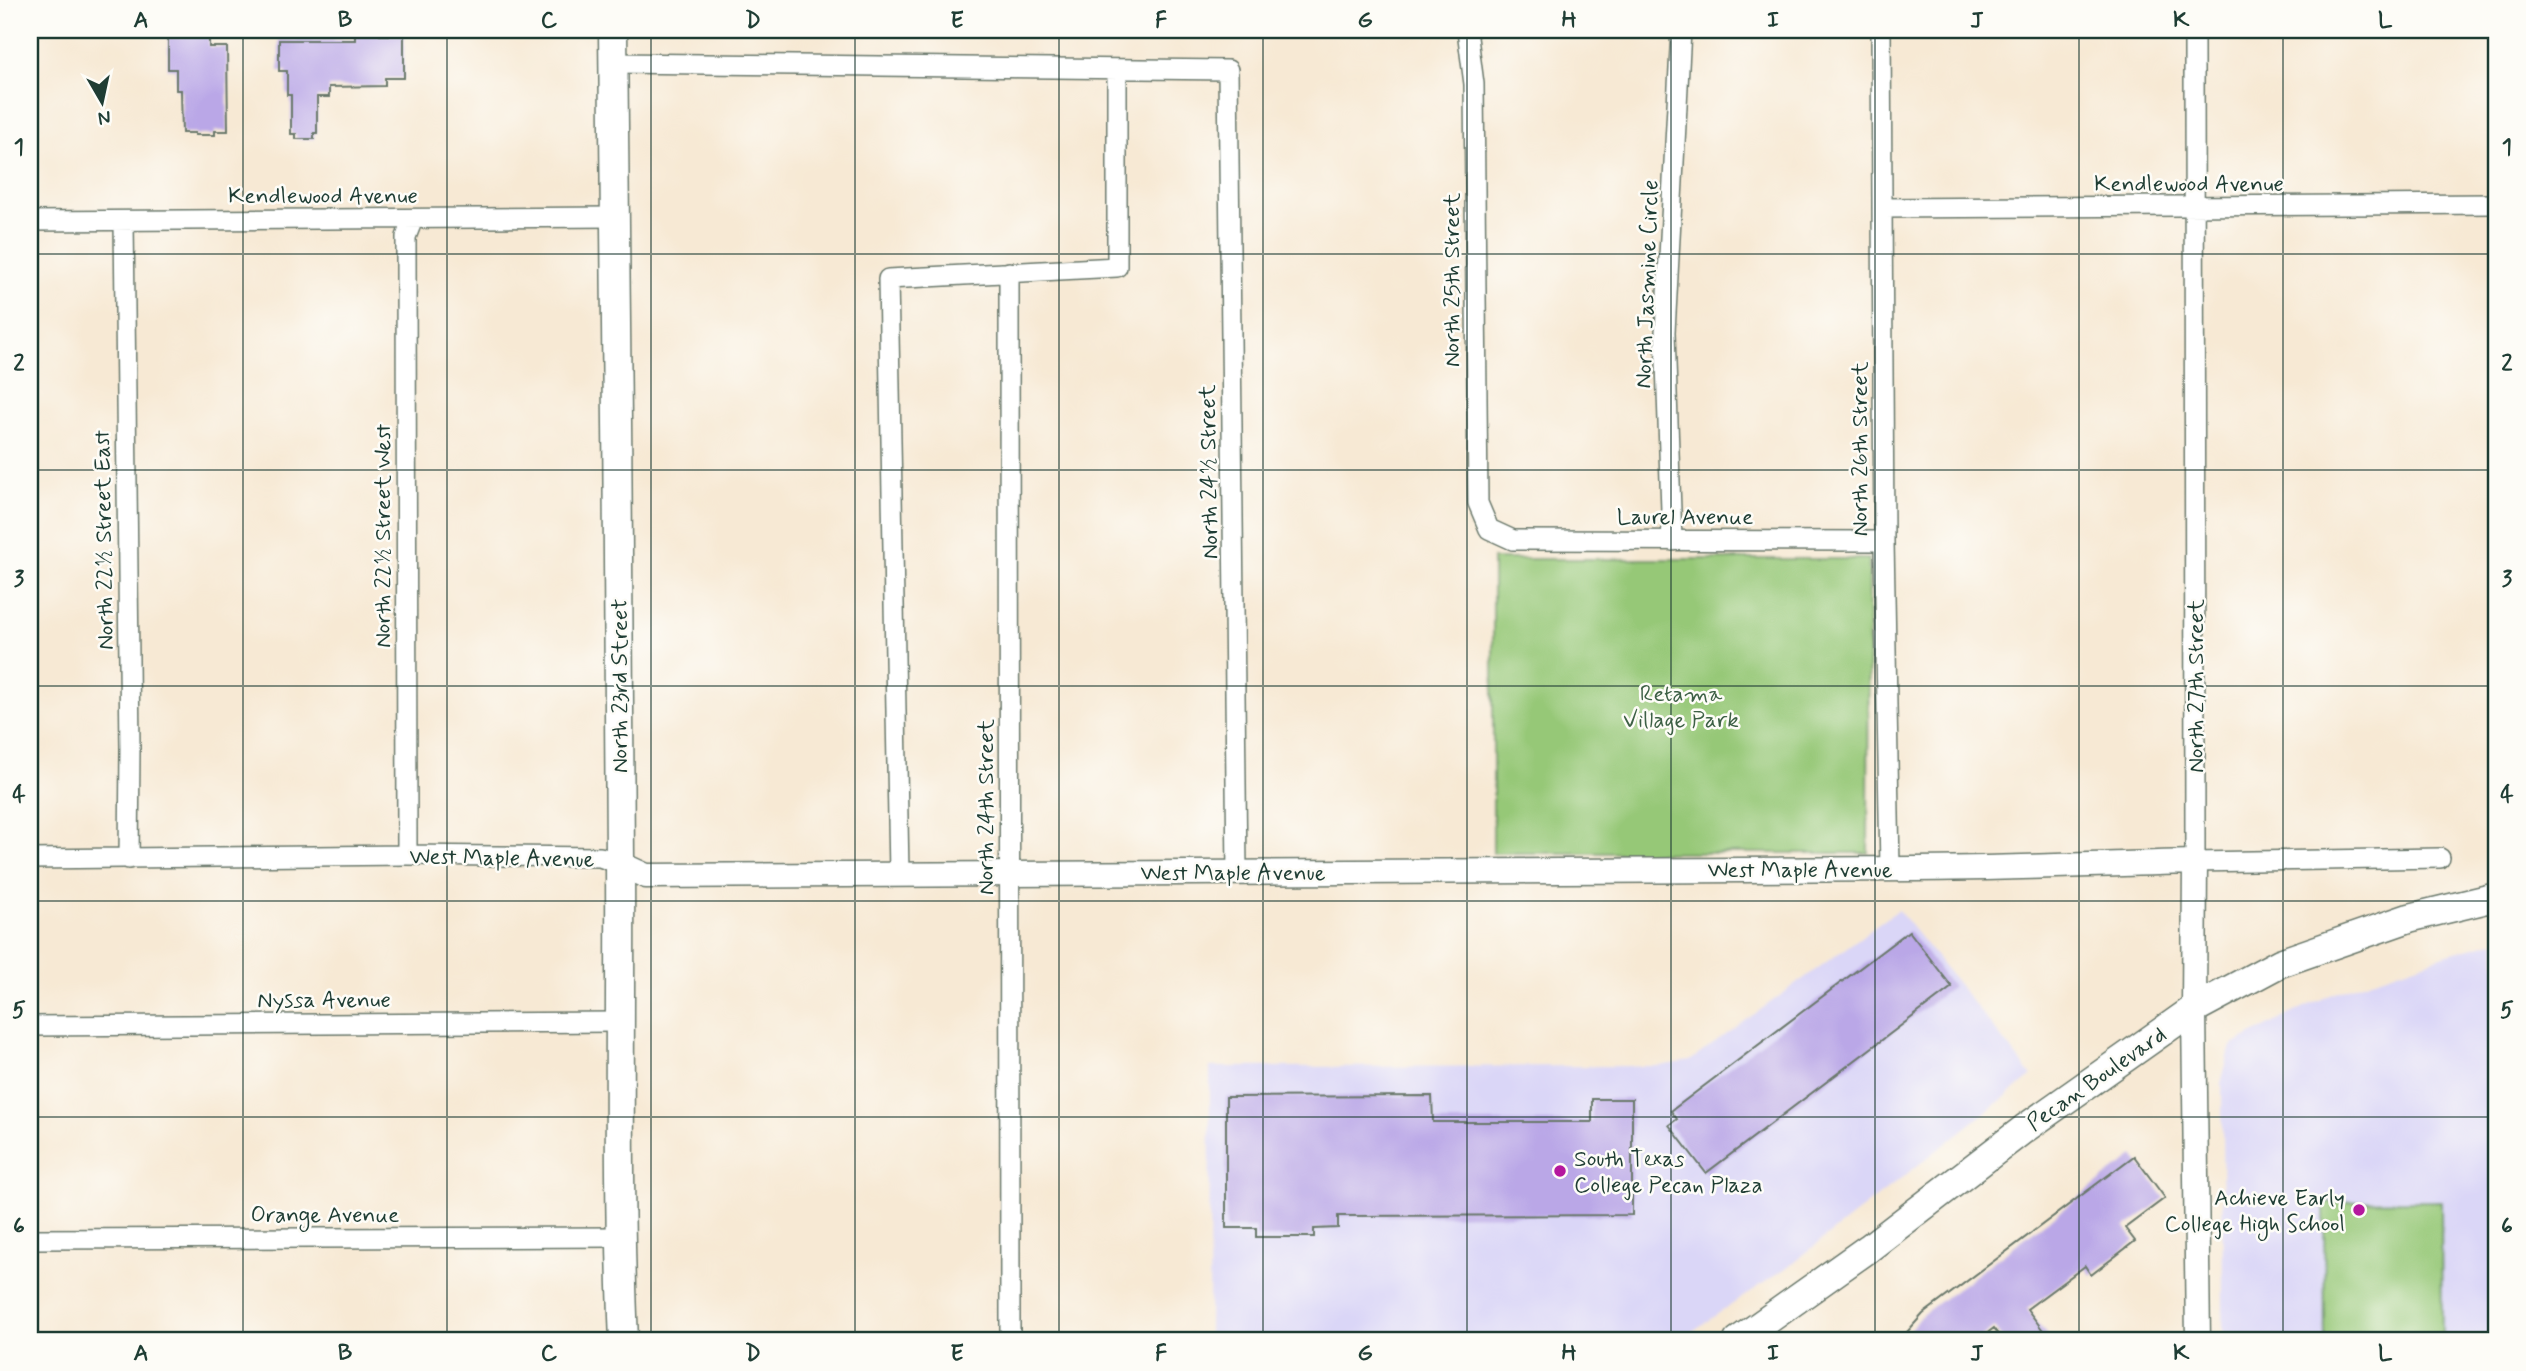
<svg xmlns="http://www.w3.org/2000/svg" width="2526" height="1371" font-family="Mynerve,sans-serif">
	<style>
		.built { fill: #dad6f7 }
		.green { fill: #96c877; stroke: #5a8256; stroke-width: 2 }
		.building { fill: #baa7e7 }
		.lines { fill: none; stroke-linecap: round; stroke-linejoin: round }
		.minor-casing { stroke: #6b796c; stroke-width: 22 }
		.tertiary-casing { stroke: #6b796c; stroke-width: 27 }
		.secondary-casing { stroke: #6b796c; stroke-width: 31 }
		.minor { stroke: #fff; stroke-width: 19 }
		.tertiary { stroke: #fff; stroke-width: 24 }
		.secondary { stroke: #fff; stroke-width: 28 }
		.grid { fill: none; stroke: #1f3d34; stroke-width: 2; stroke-opacity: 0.55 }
		.poi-dot { fill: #b5179e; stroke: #fdfcf7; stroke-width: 2.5 }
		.labels { text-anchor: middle; stroke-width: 5; stroke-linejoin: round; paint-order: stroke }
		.street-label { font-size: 23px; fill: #1f3d34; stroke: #fdfcf7 }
		.park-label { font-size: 23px; fill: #3d6045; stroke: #fdfcf7 }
		.poi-label { font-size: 23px; fill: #1f3d34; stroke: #fdfcf7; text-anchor: start }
		.neatline { fill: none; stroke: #1f3d34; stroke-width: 2.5 }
		.grid-label { font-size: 23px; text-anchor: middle; font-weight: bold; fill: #1f3d34 }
	</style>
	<rect width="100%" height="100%" fill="#fdfcf7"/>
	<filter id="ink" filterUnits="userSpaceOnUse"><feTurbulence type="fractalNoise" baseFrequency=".0143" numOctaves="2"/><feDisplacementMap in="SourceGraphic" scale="14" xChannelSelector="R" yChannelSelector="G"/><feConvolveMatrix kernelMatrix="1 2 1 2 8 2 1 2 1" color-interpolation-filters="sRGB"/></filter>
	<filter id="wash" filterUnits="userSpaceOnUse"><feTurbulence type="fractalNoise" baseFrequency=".00686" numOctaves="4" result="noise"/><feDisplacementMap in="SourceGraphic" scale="28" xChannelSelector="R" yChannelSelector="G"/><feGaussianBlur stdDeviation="1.57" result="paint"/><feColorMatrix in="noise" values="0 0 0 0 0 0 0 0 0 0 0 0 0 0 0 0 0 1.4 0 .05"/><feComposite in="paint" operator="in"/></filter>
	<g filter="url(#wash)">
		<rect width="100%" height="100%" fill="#f7e9d4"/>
		<path class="built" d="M1898,910L2032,1076L1789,1266L1691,1332L1675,1341H1209L1210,1067L1659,1066L1690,1061Z
			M2496,941V1341H2223L2222,1079L2231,1046L2296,1011L2337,992L2448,954Z"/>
		<path class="green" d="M1493,559H1869L1868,853H1493Z
			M2441,1201L2442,1341H2325L2324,1202Z"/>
		<g id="blocks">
			<path class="building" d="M184,30H209V47H227L228,131H215V135H195V133H182L181,90H176V69H168V38L184,37Z
				M355,30H380V35H404V78H385V86L329,87V97H317V133H314V139H296V134H291V95H287V71H279V40H355Z
				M1909,931L1952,987L1706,1173L1669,1125L1677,1119L1671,1111Z
				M1432,1096L1433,1122H1592V1099H1632V1215L1338,1216V1228L1314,1229V1237H1256V1228H1226V1097Z
				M2134,1156L2165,1198L2125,1228L2135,1241L2091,1275L2085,1266L2027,1309L2051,1341H2004L1994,1328L1977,1341H1899L1923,1314Z"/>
		</g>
	</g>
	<g filter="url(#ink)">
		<use href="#blocks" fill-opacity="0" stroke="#6b796c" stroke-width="2"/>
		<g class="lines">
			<defs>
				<path id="minor" d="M1467,30L1474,84L1478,503L1489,529L1513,540L1884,541
					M1881,30L1884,541L1890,868
					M2194,30L2195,862L2440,858
					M614,63L1228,70L1237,873
					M1882,208L2496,204
					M30,221L616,217
					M124,221L130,749L129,859
					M1009,272L1010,1341
					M1672,541L1665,332L1681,30
					M407,855L406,237L413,219
					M30,859L407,855L600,857L620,864
					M899,873L888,279L1117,267V69
					M30,1026L618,1022
					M30,1239L620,1237"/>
				<path id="tertiary" d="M620,864L646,876C1069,871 1492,870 1915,869C2008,869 2102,864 2195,862L2194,1009L2198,1341"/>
				<path id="secondary" d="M613,30C616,307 619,583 620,860C621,1021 617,1181 624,1341
					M1738,1341L1869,1248L2024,1129L2194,1009L2280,963L2409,918L2496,897"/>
			</defs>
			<use href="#minor" class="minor-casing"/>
			<use href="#tertiary" class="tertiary-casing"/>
			<use href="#secondary" class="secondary-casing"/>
			<use href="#minor" class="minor"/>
			<use href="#tertiary" class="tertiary"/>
			<use href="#secondary" class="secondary"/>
		</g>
	</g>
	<path class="grid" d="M243,30V1341M447,30V1341M651,30V1341M855,30V1341M1059,30V1341M1263,30V1341M1467,30V1341M1671,30V1341M1875,30V1341M2079,30V1341M2283,30V1341M30,254H2496M30,470H2496M30,686H2496M30,901H2496M30,1117H2496"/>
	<g class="poi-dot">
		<circle cx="1560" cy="1171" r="7"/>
		<circle cx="2359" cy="1210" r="7"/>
	</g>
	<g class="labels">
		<g class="street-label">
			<text x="2189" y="191">Kendlewood Avenue</text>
			<text x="323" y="203">Kendlewood Avenue</text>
			<text transform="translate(1451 280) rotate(-90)" y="8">North 25th Street</text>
			<text transform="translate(1646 284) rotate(-88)" y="8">North Jasmine Circle</text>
			<text transform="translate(1859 449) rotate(-90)" y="8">North 26th Street</text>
			<text transform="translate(1208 472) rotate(-91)" y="8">North 24½ Street</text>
			<text x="1685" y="524">Laurel Avenue</text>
			<text transform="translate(382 536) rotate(-90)" y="8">North 22½ Street West</text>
			<text transform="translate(103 540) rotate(-91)" y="8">North 22½ Street East</text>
			<text transform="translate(619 686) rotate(-90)" y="8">North 23rd Street</text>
			<text transform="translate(2195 686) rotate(-90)" y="8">North 27th Street</text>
			<text transform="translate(985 807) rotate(-90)" y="8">North 24th Street</text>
			<text transform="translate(502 857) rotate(1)" y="8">West Maple Avenue</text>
			<text x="1800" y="877">West Maple Avenue</text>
			<text x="1233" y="880">West Maple Avenue</text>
			<text x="324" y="1007">Nyssa Avenue</text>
			<text transform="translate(2096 1078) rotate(-35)" y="8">Pecan Boulevard</text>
			<text x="325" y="1222">Orange Avenue</text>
		</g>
		<g class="park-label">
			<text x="1681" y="701">Retama<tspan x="1681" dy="26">Village Park</tspan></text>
		</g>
		<g class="poi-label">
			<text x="1574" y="1166">South Texas<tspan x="1574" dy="26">College Pecan Plaza</tspan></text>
			<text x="2345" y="1205" text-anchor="end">Achieve Early<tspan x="2345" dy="26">College High School</tspan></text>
		</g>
	</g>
	<rect width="2526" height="1371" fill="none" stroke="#fdfcf7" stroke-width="77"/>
	<g transform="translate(102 102) rotate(171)" stroke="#fdfcf7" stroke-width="5" paint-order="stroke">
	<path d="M0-5L12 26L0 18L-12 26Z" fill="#1f3d34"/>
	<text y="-10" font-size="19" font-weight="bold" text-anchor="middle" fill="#1f3d34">N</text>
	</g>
	<rect x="38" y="38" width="2450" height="1294" class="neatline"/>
	<g class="grid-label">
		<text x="141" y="27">A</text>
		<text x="345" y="27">B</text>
		<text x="549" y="27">C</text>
		<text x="753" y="27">D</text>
		<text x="957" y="27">E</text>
		<text x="1161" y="27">F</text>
		<text x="1365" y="27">G</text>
		<text x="1569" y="27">H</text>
		<text x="1773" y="27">I</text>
		<text x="1977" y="27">J</text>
		<text x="2181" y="27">K</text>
		<text x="2385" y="27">L</text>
		<text x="19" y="154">1</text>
		<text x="2507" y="154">1</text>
		<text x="19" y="370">2</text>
		<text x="2507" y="370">2</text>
		<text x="19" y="586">3</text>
		<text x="2507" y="586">3</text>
		<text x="19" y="801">4</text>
		<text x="2507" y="801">4</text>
		<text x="19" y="1017">5</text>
		<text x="2507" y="1017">5</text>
		<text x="19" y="1233">6</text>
		<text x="2507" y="1233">6</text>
		<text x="141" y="1360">A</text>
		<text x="345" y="1360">B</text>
		<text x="549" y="1360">C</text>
		<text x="753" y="1360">D</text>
		<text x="957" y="1360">E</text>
		<text x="1161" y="1360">F</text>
		<text x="1365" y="1360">G</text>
		<text x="1569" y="1360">H</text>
		<text x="1773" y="1360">I</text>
		<text x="1977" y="1360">J</text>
		<text x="2181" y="1360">K</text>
		<text x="2385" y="1360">L</text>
	</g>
</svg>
